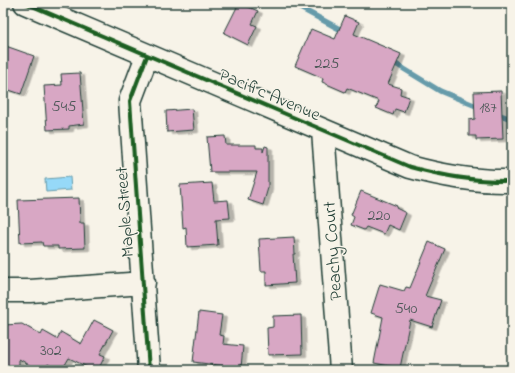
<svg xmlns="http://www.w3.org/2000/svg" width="515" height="373" font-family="'Indie Flower',sans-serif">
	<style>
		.water { fill: #96d9f8; stroke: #669baa }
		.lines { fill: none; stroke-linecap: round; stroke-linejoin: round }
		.stream { stroke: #669baa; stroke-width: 5.5 }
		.building { fill: #d8a7c4; stroke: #1f3d34; filter: url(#shadow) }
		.minor-casing { stroke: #1f3d34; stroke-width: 25 }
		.minor { stroke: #f7f3e8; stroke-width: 22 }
		.cycleway-casing { stroke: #f7f3e8; stroke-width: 6 }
		.cycleway { stroke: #1b5e20; stroke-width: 4 }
		.labels { text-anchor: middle; stroke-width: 3; stroke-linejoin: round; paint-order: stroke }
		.number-label { font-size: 16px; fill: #4d5858 }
		.street-label { font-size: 18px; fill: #1f3d34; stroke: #f7f3e8 }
	</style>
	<defs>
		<filter id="shadow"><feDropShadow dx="4.5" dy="2.5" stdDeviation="0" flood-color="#0004"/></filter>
	</defs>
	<rect width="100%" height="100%" fill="#f7f3e8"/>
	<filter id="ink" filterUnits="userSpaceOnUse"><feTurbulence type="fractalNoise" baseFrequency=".025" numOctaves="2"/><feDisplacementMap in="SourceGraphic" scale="8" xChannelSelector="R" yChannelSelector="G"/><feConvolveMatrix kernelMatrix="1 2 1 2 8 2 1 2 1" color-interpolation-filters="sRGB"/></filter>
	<g filter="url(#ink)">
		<path class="water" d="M70,177L71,190L46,192L45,179Z"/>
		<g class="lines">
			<path class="stream" d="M291,3L345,32
				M391,61L440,91L481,108
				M497,114L512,119"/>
		</g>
		<path class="building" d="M239,3L258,11L252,24L257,26L248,45L224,33Z
			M345,16L359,22L354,34L401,54L388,84L401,88L400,94L409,97L404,112L395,109L393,115L376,108L379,101L347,88L345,92L322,82L323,78L295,66L311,29L335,39Z
			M3,45L34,56L21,94L3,88Z
			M80,73L84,124L69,126V129L47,130L44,86L62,85L61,74Z
			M501,91L503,139L476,140V136H469V120L475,119L474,92Z
			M192,109L194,130L167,132L166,111Z
			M225,136L226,145H256V148H263V152L265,146L268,147V188L263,205L248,200L257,172H210L207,137Z
			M212,183L214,201L228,200L230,218L216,219L218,245L187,247L186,227L183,228L180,185Z
			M361,191L397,206L396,208L406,213L399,230L388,225L384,234L366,227L364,230L351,225L354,217L351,215Z
			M79,198L80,223H84L85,248L58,249V246H43L42,242L20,243L18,200Z
			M294,237L295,254H293L295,283L266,285V271H261L259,239Z
			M429,242L445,249L425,296L441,300L432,327L410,320L400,368L374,363L383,317L371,313L380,284L404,291L406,287L410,288Z
			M199,312L222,315L219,335L224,336L223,344L243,346L241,368L193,362Z
			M301,315L302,354L268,355L267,328L273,327V316Z
			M94,320L113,330L100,354L105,356L98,370H93L69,358L62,370H57L48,364L44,370H38L19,359V370H3V325L22,324L41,335L43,331L57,339L61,332L81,344Z"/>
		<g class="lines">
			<defs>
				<path id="minor" d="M25,3L410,167C443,176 477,182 512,181
					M147,56L130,101L149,370
					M323,131L341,370
					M3,291H30L144,283"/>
			</defs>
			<use href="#minor" class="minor-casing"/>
			<use href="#minor" class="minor"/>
			<defs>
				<path id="cycleway" d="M25,3L410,167C443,176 477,182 512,181
					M147,56L130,101L149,370"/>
			</defs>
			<use href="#cycleway" class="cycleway-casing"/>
			<use href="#cycleway" class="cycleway"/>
		</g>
	</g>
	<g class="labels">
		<g class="number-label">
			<text x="327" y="68">225</text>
			<text x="64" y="111">545</text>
			<text x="488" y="112">187</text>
			<text x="379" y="220">220</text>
			<text x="406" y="313">540</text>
			<text x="51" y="355">302</text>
		</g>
		<g class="street-label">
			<text transform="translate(270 94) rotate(23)" y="6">Pacific Avenue</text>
			<text transform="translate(124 212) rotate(-94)" y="6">Maple Street</text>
			<text transform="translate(332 251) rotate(-94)" y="6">Peachy Court</text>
		</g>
	</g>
	<rect width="515" height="373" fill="none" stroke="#f7f3e8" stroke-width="16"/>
	<rect x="8" y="8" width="499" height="357" fill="none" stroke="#1f3d34" stroke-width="1.5" filter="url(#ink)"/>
</svg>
